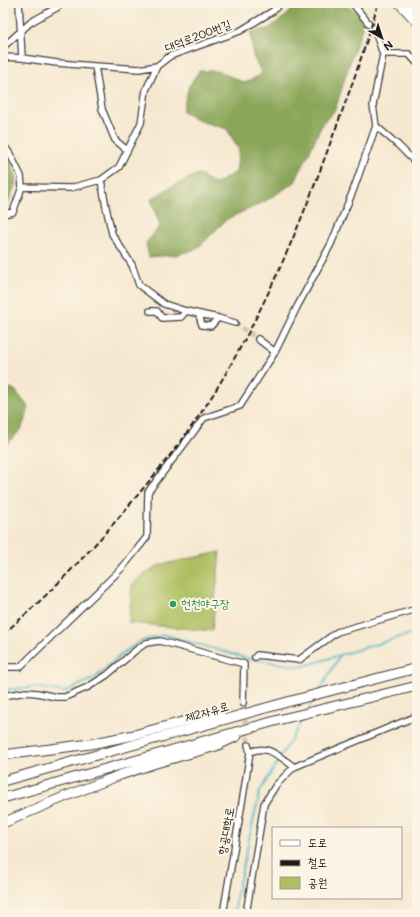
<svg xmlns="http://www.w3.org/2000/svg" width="420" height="917" font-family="Mali,'Poor Story',sans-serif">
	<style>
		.green { fill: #aebf62; stroke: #656e3f }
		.forest { fill: #8aa658; stroke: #53613a }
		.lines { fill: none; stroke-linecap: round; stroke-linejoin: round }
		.stream { stroke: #48b5c3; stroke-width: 2 }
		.minor-tunnel { stroke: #d5c9b5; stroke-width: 5.5; stroke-dasharray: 5.5 3; stroke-linecap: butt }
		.minor-casing { stroke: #3d3b37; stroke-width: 8 }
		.trunk-casing { stroke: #3d3b37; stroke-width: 11 }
		.motorway-casing { stroke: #3d3b37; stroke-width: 12 }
		.minor { stroke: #fff; stroke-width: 5.5 }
		.trunk { stroke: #fff; stroke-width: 9 }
		.motorway { stroke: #fff; stroke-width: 10 }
		.rail { stroke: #1c1c1c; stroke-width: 2; stroke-dasharray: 6 3; stroke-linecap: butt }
		.leisure-dot { fill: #2e9e5b; stroke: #fcf5e5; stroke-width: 1.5 }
		.labels { text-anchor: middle; stroke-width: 4; stroke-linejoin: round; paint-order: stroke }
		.street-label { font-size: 12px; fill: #1c1c1c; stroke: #fcf5e5 }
		.leisure-label { font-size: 12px; fill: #27864d; stroke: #fcf5e5; text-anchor: start }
	</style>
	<rect width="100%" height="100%" fill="#fcf5e5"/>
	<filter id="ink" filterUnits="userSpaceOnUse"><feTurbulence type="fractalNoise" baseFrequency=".025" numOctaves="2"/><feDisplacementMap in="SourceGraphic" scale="8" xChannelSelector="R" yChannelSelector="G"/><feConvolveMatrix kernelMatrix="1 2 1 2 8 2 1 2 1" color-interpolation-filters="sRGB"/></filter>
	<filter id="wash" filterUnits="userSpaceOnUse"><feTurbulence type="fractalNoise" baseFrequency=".012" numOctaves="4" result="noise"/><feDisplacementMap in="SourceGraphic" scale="16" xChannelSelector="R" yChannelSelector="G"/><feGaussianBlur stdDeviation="0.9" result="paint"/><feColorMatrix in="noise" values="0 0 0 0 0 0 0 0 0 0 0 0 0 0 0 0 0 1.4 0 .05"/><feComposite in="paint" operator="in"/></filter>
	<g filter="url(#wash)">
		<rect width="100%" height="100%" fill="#f6e8d0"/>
		<path class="green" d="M220,552L212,631L129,623L132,585L141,576L160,565Z"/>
		<path class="forest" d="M297,3H334L344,5L366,17L351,59L335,110L323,123L295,182L264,202L227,219L197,249L175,255L149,257L146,243L160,226L151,199L171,187L198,174L216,184L236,172L239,150L227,129L203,122L182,112L189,86L199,71H218L245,83L262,74L253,56L251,32L268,29L287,15Z
			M3,151L8,155L17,179L7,207L3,208Z
			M3,385L15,390L29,408L21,430L3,448Z"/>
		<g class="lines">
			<path class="stream" d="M3,690L34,687L64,692L95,678L123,653L141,641L165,635L246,658L301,667L340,655
				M320,690L340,655L417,632
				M309,709L314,699
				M235,914L236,897L260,791L304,718"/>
		</g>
	</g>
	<g filter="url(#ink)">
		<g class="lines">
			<path class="minor-tunnel" d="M235,323L258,339
				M243,703L248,745"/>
			<defs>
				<path id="minor" d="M19,3L22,58L57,63L95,66L102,109L115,140L127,150
					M352,3L375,31L383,54L373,105L376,126
					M3,47L31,22L58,7L62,3
					M383,54H409L417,63
					M3,57L22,58
					M95,66L139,69L157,66
					M3,144L10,154L21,176L22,187
					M101,180L106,207L112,234L132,265L139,285L164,304L186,311L218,318L235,323
					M3,214L13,212L22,187L70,188L101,180L119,167L141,123L146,90L157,66L170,56L240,31L273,11L281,3
					M150,311H157L162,318L181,317L186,311
					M199,315L202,325L211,326L218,318
					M258,339L275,352
					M255,657L257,655L299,660L337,632L417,609
					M3,667H20L122,568L147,537L148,492L204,418L240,406L275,352L297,307L331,244L353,191L376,126L398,145L417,164
					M3,696L26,692L37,693L56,697H65L88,687L107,675L136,650L146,643L160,641L244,664L243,703
					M248,745L250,752C255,750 261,749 266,750C273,751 288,762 294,767L417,716
					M223,914L244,791L250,752
					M246,914L264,804L276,785L294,767"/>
				<path id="trunk" d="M3,755L90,744L134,735L193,719L221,715
					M3,781L291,701L417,668
					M3,798L282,719L417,686
					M3,823L64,797L120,775L156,763L216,746L237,736"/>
				<path id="motorway" d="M400,3L417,21
					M413,3L417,7"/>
			</defs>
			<use href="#minor" class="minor-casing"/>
			<use href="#trunk" class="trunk-casing"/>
			<use href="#motorway" class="motorway-casing"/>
			<use href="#minor" class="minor"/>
			<use href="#trunk" class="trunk"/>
			<use href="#motorway" class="motorway"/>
			<path class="rail" d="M3,634C54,591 99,542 141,491C172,454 202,415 226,373C269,299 302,221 331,141C348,96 365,50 378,3"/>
		</g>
	</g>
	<circle class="leisure-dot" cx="173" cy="604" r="4"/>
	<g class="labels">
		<g class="street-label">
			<text transform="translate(198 36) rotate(-21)" y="4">대덕로200번길</text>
			<text transform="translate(207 712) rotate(-16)" y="4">제2자유로</text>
			<text transform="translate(226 831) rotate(-80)" y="4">항공대학로</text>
		</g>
		<g class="leisure-label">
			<text x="181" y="608">현천야구장</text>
		</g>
	</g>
	<rect width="420" height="917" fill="none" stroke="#fcf5e5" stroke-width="16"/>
	<rect x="272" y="827" width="130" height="72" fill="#fcf5e5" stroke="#a29e95"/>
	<rect x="280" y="840" width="20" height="6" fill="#ffffff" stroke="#a29e95"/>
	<text x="308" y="847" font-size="12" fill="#1c1c1c">도로</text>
	<rect x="280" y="860" width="20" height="6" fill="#1c1c1c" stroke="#a29e95"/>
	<text x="308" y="867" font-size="12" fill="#1c1c1c">철도</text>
	<rect x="280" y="877" width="20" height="12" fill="#aebf62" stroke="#a29e95"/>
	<text x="308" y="887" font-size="12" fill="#1c1c1c">공원</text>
	<g transform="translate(382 38) rotate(141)" stroke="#fcf5e5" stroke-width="3" paint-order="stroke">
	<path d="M0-3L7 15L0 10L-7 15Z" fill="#1c1c1c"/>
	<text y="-6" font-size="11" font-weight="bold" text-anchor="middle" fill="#1c1c1c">N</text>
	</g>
</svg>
